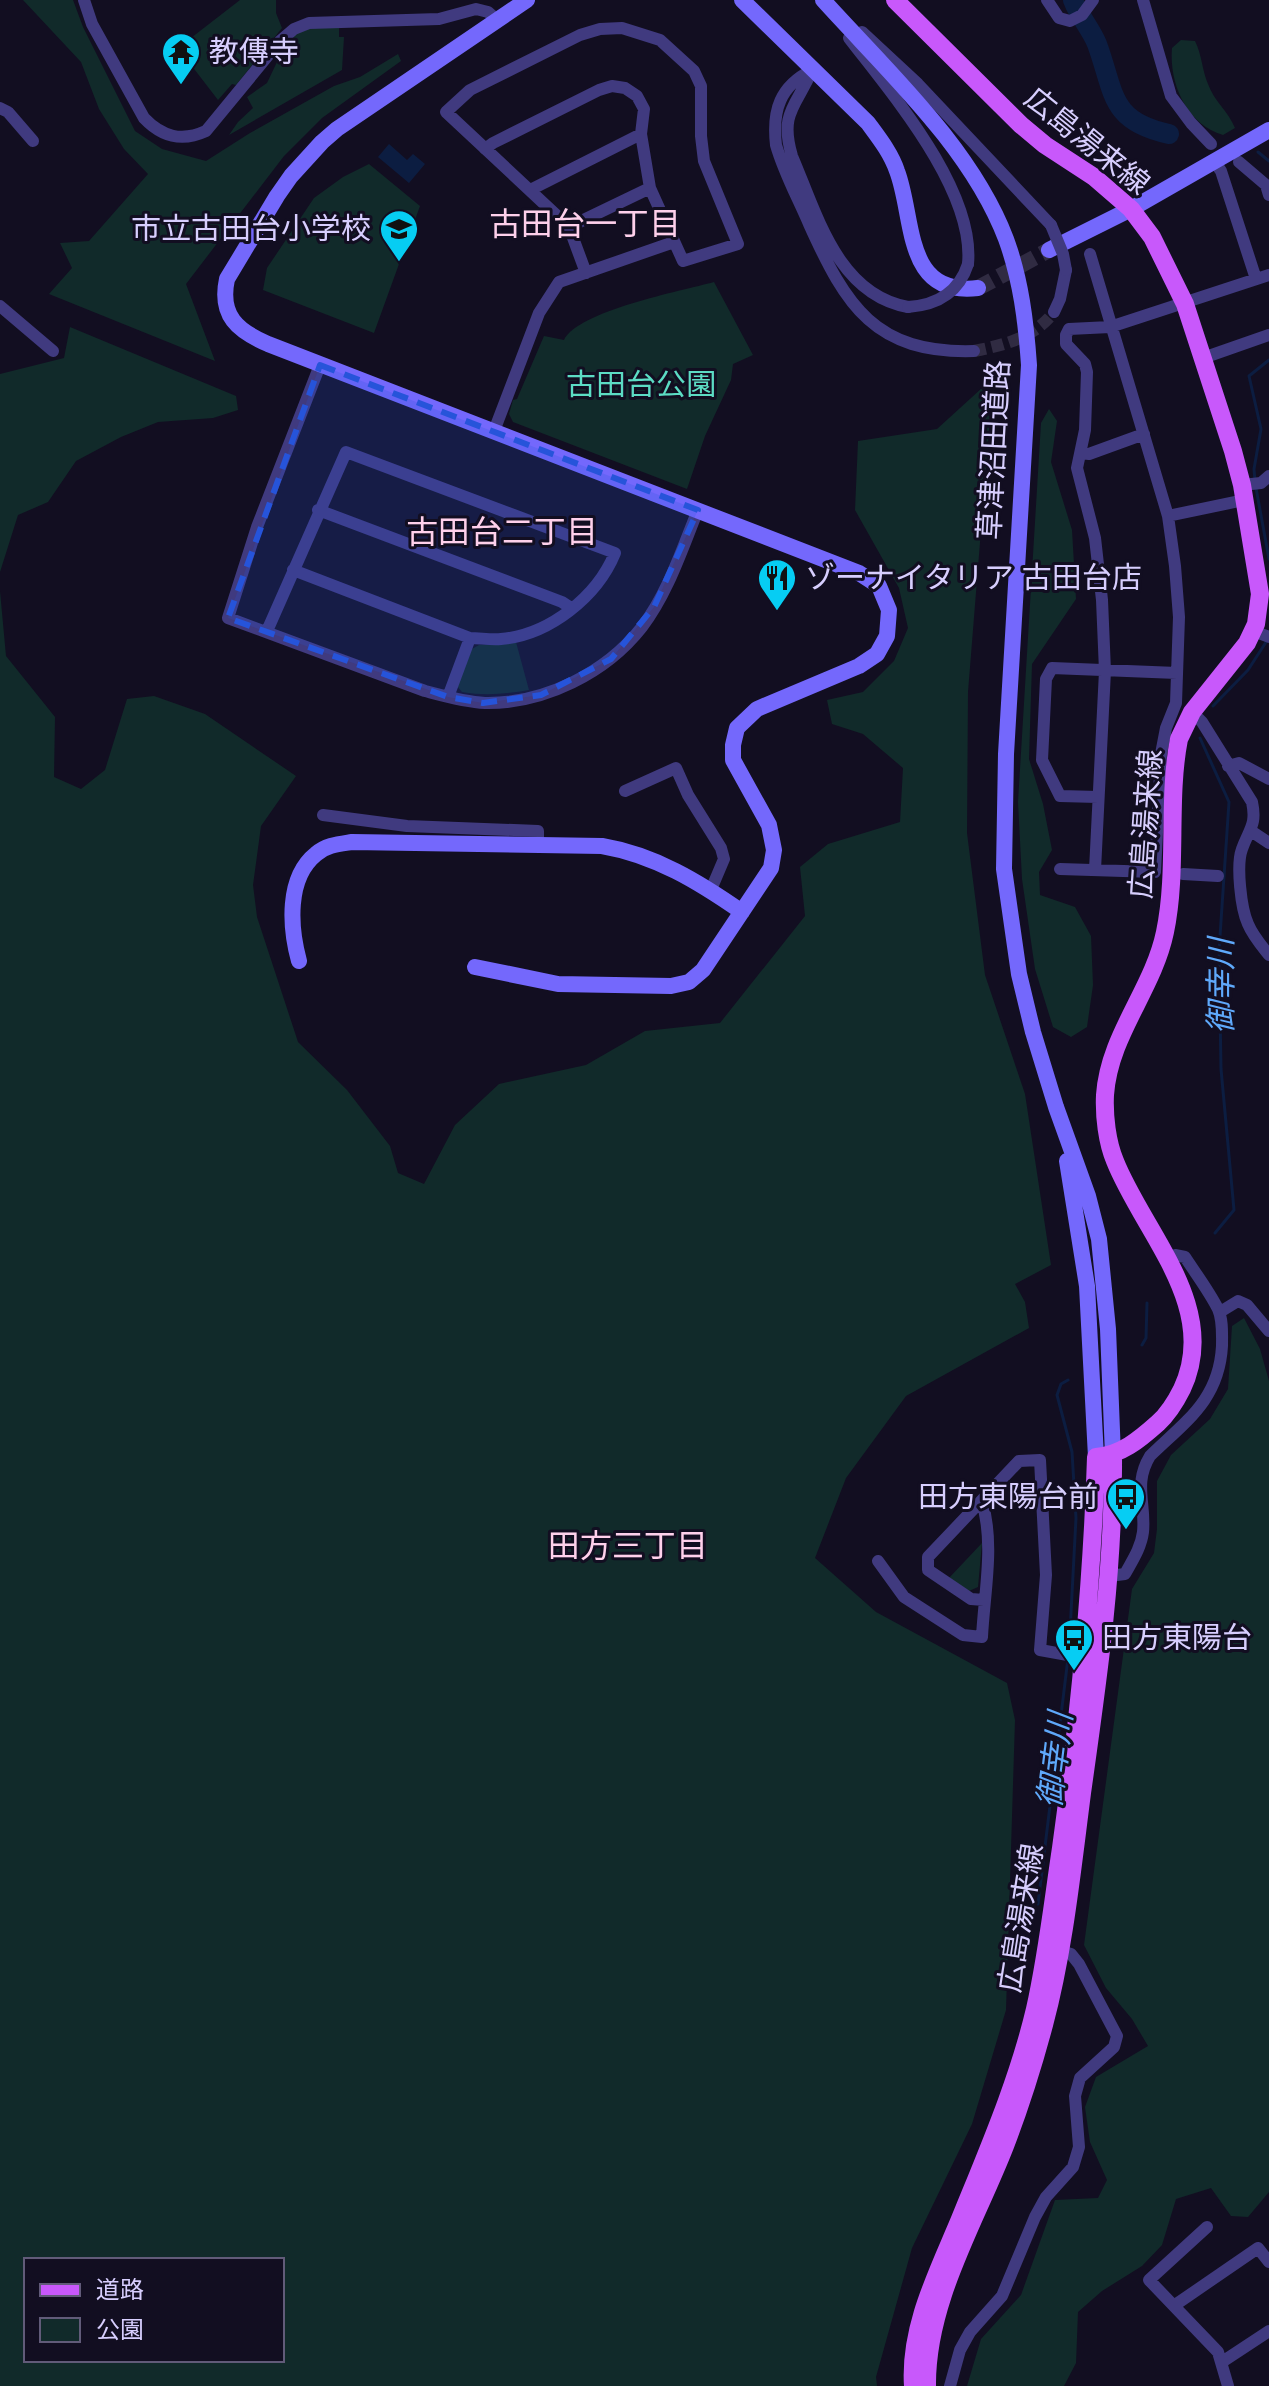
<svg xmlns="http://www.w3.org/2000/svg" width="1269" height="2386" font-family="Mulish,'Noto Sans JP',sans-serif">
	<style>
		.green { fill: #112a2a; fill-rule: evenodd }
		.water { fill: #0c1d41 }
		.lines { fill: none; stroke-linecap: round; stroke-linejoin: round }
		.stream { stroke: #0c1d41; stroke-width: 3 }
		.river { stroke: #0c1d41; stroke-width: 20 }
		.street-tunnel { stroke: #302b42; stroke-width: 12; stroke-dasharray: 12 6; stroke-linecap: butt }
		.secondary-tunnel { stroke: #302b42; stroke-width: 16; stroke-dasharray: 16 8; stroke-linecap: butt }
		.street { stroke: #403a7f; stroke-width: 12 }
		.secondary { stroke: #7468fc; stroke-width: 16 }
		.primary { stroke: #c858fb; stroke-width: 18 }
		.street-bridge { stroke: #403a7f; stroke-width: 12 }
		.marked { fill: #2654da; fill-opacity: 0.2; stroke: #2654da; stroke-width: 6; stroke-dasharray: 16 10; stroke-linejoin: round }
		.labels { text-anchor: middle; stroke-width: 6; stroke-linejoin: round; paint-order: stroke }
		.poi-label { font-size: 30px; fill: #d7cefe; stroke: #120e21; text-anchor: start }
		.street-label { font-size: 30px; fill: #d7cefe; stroke: #120e21 }
		.park-label { font-size: 30px; fill: #5cdcc4; stroke: #120e21 }
		.neighbourhood-label { font-size: 32px; fill: #fed0eb; stroke: #120e21 }
		.water-label { font-size: 32px; font-style: italic; fill: #5fa9fb; stroke: #120e21 }
	</style>
	<rect width="100%" height="100%" fill="#120e21"/>
	<path class="green" d="M23,0H73L83,27L135,131L162,149L206,161L250,133L334,86L360,77L398,54L401,61L322,118L284,156L186,284L215,361L49,294L72,268L60,243L89,241L148,174L124,149L99,109L81,62Z
		M240,0H276V13L282,28L236,85L232,84L218,100L178,48Z
		M339,25V37H344L342,70L229,135L238,122L253,108L247,97L267,83L286,43L298,30Z
		M1181,40L1195,41C1202,55 1202,70 1208,84C1214,101 1228,111 1235,128L1223,135C1186,124 1169,83 1172,48Z
		M369,164L420,206L374,333L263,290L267,268L314,198L343,177Z
		M714,282L753,355L733,364L731,380L705,436L687,489L513,422L509,414L513,400L517,399L544,336L564,340C578,311 681,291 714,282Z
		M70,327L236,396L238,410L213,418L158,422L121,437L76,461L48,502L18,515L0,572V374L64,358Z
		M982,388L990,418L968,692L967,833L985,975L1025,1094L1051,1265L1015,1284L1025,1302L1029,1328L906,1396L846,1478L815,1558L876,1612L1007,1683L1015,1720L1006,2010L972,2124L912,2248L876,2377L877,2386H0V591L6,656L55,717L54,777L81,789L105,770L127,699L154,696L205,714L296,776L261,826L253,885L257,917L298,1042L347,1090L390,1146L398,1173L424,1184L455,1125L499,1084L586,1065L645,1031L720,1023L805,916L800,867L828,844L900,822L903,768L863,734L832,724L827,700L863,692L894,661L908,628L899,588L855,510L858,441L937,429ZM26,2260H282V2360H26Z
		M1049,409L1057,421L1051,462L1072,530L1076,599L1032,664L1029,759L1043,804L1052,850L1039,872L1040,895L1075,907L1091,936L1093,985L1087,1027L1071,1037L1053,1027L1035,969L1022,879L1018,802L1041,423Z
		M516,642L529,690C506,694 485,696 462,692L457,686L472,649L479,645Z
		M1244,1318L1260,1349L1269,1381V2192L1248,2217L1231,2216L1211,2188L1176,2199L1162,2245L1142,2266L1102,2291L1078,2312L1076,2363L1064,2386H967L981,2339L1021,2295L1055,2200L1098,2198L1107,2180L1090,2142L1085,2107L1096,2077L1148,2046L1132,2019L1106,1988L1084,1945L1132,1589L1154,1553L1157,1529V1481L1171,1455L1210,1419L1228,1389L1232,1326Z
		M982,1543L978,1587L969,1591L949,1578Z"/>
	<path class="water" d="M389,144L407,160L413,154L425,164L409,183L378,157Z"/>
	<g class="lines">
		<path class="stream" d="M1258,152L1269,161
			M1255,481L1254,469L1261,429L1249,376L1269,360
			M1256,488L1269,559
			M1213,706L1248,670L1268,639
			M1200,738L1229,802L1219,951L1221,1069L1234,1210L1215,1233
			M1142,1345L1146,1338L1147,1303
			M1068,1380L1061,1384L1057,1395L1072,1452L1076,1518L1069,1651
			M1038,1904L1068,1658"/>
		<path class="river" d="M1073,0C1079,16 1091,29 1097,44C1115,93 1109,121 1169,134"/>
		<path class="street-tunnel" d="M974,351C1004,345 1034,338 1054,312"/>
		<path class="secondary-tunnel" d="M978,288L1049,250"/>
		<path class="street" d="M84,0L92,24L144,118C162,137 182,142 206,131L280,41L294,29L309,23L439,19L476,9L488,12L497,20
			M1047,0L1059,18L1070,21L1082,15L1093,0
			M1143,0L1171,96L1191,123L1211,144
			M862,32L918,84L1051,225
			M849,38C892,94 975,190 968,264
			M812,70C780,86 772,110 776,145C784,173 798,198 809,224C846,306 875,354 974,351
			M812,70C797,106 779,112 792,156C817,214 837,294 908,307
			M0,108L8,112L33,141
			M485,149L493,143L599,90L612,86L625,88L637,96L644,109L641,134L650,188L683,261L738,244L704,161L701,136V86L694,71L660,40L622,28L600,29L580,35L470,90L446,112L569,227L586,273
			M1214,161L1221,171L1256,279
			M1239,162L1266,185L1269,195
			M530,190L641,134
			M569,227L650,188
			M0,306L53,351
			M1054,312L1060,299L1066,270
			M1203,358L1269,335
			M320,365L257,527L228,618L425,691C444,696 465,702 485,703C544,704 606,673 642,627C668,593 682,549 698,510
			M494,431L539,313L559,282L674,242
			M1081,453L1089,454L1144,434
			M1242,485L1261,483L1269,476
			M318,510L562,602L571,608
			M1168,516L1244,500
			M267,631L346,452L615,553C597,597 549,635 501,639C491,640 480,638 470,638L293,570
			M1253,631L1269,637
			M448,697L470,638
			M1192,712L1202,722L1252,802C1257,825 1249,829 1242,849C1236,865 1241,909 1248,924C1253,936 1261,945 1269,955
			M1228,766L1239,763L1269,779
			M625,791L676,768L688,795L721,848L724,859L710,892
			M1098,797L1060,796L1042,760L1046,679L1052,668L1177,673
			M323,815L407,826L538,831V846
			M1251,831L1269,843
			M1060,869L1155,872L1161,754L1166,728L1176,703L1179,617L1175,566L1168,516L1090,254
			M1095,870L1105,671L1102,600L1095,538L1077,468L1085,430L1087,372L1085,364L1066,344V335L1069,329L1110,327L1269,275
			M1183,874L1218,876
			M1220,1312L1238,1301L1247,1305L1269,1331
			M878,1561L904,1597L963,1635L982,1637C984,1594 995,1544 982,1502
			M1109,1576L1125,1574C1132,1561 1141,1548 1143,1532C1146,1503 1133,1484 1150,1456C1186,1421 1219,1400 1222,1346C1222,1334 1223,1320 1218,1309C1209,1291 1196,1274 1185,1257L1175,1255L1167,1258
			M984,1600L971,1599L928,1570V1557L1019,1461L1040,1460L1046,1575L1040,1650L1090,1659
			M1207,2227L1149,2280L1218,2352L1228,2386
			M1175,2305L1258,2248L1269,2262
			M1222,2362L1269,2331
			M950,2386L960,2350L970,2332L1002,2296L1035,2217L1046,2197L1073,2167L1079,2147L1075,2096L1080,2078L1114,2047L1117,2036L1079,1964L1071,1954L1054,1949"/>
		<path class="secondary" d="M742,0L868,123C879,138 891,153 897,171C915,218 903,297 978,288
			M823,0C887,71 971,147 1006,239C1021,280 1026,322 1029,365L1006,754L1004,869L1019,974L1033,1032L1056,1107L1088,1196L1099,1239L1108,1329L1113,1456
			M1049,250L1131,209L1269,130
			M299,961C290,928 286,878 316,854C326,845 339,844 352,842L602,846C655,855 699,882 742,912
			M475,967L558,984L671,986L689,982L703,970L771,868L774,850L769,825L733,760V745L737,728L757,709L859,666L877,654L887,636L889,610L879,586L859,573L268,344C238,331 219,316 227,279L277,196L291,176L322,142L337,129L527,0
			M1067,1161L1087,1286L1096,1457"/>
		<path class="primary" d="M895,0L1021,125L1045,145L1094,177L1131,209L1152,237L1185,304L1233,451L1242,485L1260,594L1256,624L1247,643L1192,712L1179,739C1167,800 1178,870 1165,932C1153,990 1109,1035 1105,1095C1104,1116 1107,1142 1115,1161C1143,1232 1221,1307 1182,1389C1176,1401 1168,1414 1158,1423C1139,1440 1121,1455 1096,1457C1092,1588 1079,1718 1061,1848C1053,1901 1047,1956 1035,2009C1018,2081 988,2150 960,2219C938,2272 909,2327 913,2386
			M927,2386C926,2302 975,2223 1005,2146C1020,2107 1033,2066 1044,2025C1064,1950 1072,1870 1082,1793C1098,1680 1114,1570 1113,1456"/>
		<path class="street-bridge" d="M1051,225L1063,254L1066,270
			M908,307C938,305 959,292 968,264"/>
	</g>
	<path class="marked" d="M320,365L698,510L654,607L611,659L541,695L483,703L448,697L228,618Z"/>
	<defs>
		<symbol id="temple-pin" viewBox="-11 -11 22 30"><path d="M0 17L-7.5 6A9.5 9.5 0 1 1 7.5 6Z" fill="#06cdf3" stroke="#120e21"/><path d="M0-6L5-2H3V0L6.5 2.5H4V6H1.5V3h-3V6H-4V2.5H-6.5L-3 0V-2H-5Z" fill="#111"/></symbol>
		<symbol id="school-pin" viewBox="-11 -11 22 30"><path d="M0 17L-7.5 6A9.5 9.5 0 1 1 7.5 6Z" fill="#06cdf3" stroke="#120e21"/><path d="M0-5L7-2L0 1L-7-2ZM-4 1L0 2.5L4 1V4Q0 6-4 4Z" fill="#111"/></symbol>
		<symbol id="restaurant-pin" viewBox="-11 -11 22 30"><path d="M0 17L-7.5 6A9.5 9.5 0 1 1 7.5 6Z" fill="#06cdf3" stroke="#120e21"/><path d="M-5-6h1v4h1v-4h1v4h1v-4h1v5L-1.5 .5V6h-2V.5L-5-1ZM5-6V6H3V1.5H1.5Q1.5-4 5-6Z" fill="#111"/></symbol>
		<symbol id="bus-pin" viewBox="-11 -11 22 30"><path d="M0 17L-7.5 6A9.5 9.5 0 1 1 7.5 6Z" fill="#06cdf3" stroke="#120e21"/><path d="M-5-6H5V4H4V6H2V4H-2V6H-4V4H-5ZM-3.5-4V0h7V-4ZM-3.5 1.2v1.5H-2V1.2ZM2 1.2v1.5H3.5V1.2Z" fill="#111"/></symbol>
	</defs>
	<g fill-rule="evenodd">
		<use href="#temple-pin" x="159" y="30" width="44" height="60"/>
		<use href="#school-pin" x="377" y="207" width="44" height="60"/>
		<use href="#restaurant-pin" x="755" y="556" width="44" height="60"/>
		<use href="#bus-pin" x="1104" y="1475" width="44" height="60"/>
		<use href="#bus-pin" x="1052" y="1616" width="44" height="60"/>
	</g>
	<g class="labels">
		<g class="poi-label">
			<text x="209" y="62">教傳寺</text>
			<text x="371" y="239" text-anchor="end">市立古田台小学校</text>
			<text x="805" y="588">ゾーナイタリア 古田台店</text>
			<text x="1098" y="1507" text-anchor="end">田方東陽台前</text>
			<text x="1102" y="1648">田方東陽台</text>
		</g>
		<g class="street-label">
			<text transform="translate(1087 141) rotate(39)" y="10">広島湯来線</text>
			<text transform="translate(994 450) rotate(-87)" y="10">草津沼田道路</text>
			<text transform="translate(1146 824) rotate(-86)" y="10">広島湯来線</text>
			<text transform="translate(1021 1918) rotate(-81)" y="10">広島湯来線</text>
		</g>
		<g class="park-label">
			<text x="641" y="395">古田台公園</text>
		</g>
		<g class="neighbourhood-label">
			<text x="585" y="235">古田台一丁目</text>
			<text x="502" y="543">古田台二丁目</text>
			<text x="628" y="1557">田方三丁目</text>
		</g>
		<g class="water-label">
			<text transform="translate(1221 986) rotate(-90)" y="11">御幸川</text>
			<text transform="translate(1055 1760) rotate(-83)" y="11">御幸川</text>
		</g>
	</g>
	<rect x="24" y="2258" width="260" height="104" fill="#120e21" stroke="#615b79" stroke-width="2"/>
	<rect x="40" y="2284" width="40" height="12" fill="#c858fb" stroke="#615b79" stroke-width="2"/>
	<text x="96" y="2298" font-size="24" fill="#d7cefe">道路</text>
	<rect x="40" y="2318" width="40" height="24" fill="#112a2a" stroke="#615b79" stroke-width="2"/>
	<text x="96" y="2338" font-size="24" fill="#d7cefe">公園</text>
</svg>
